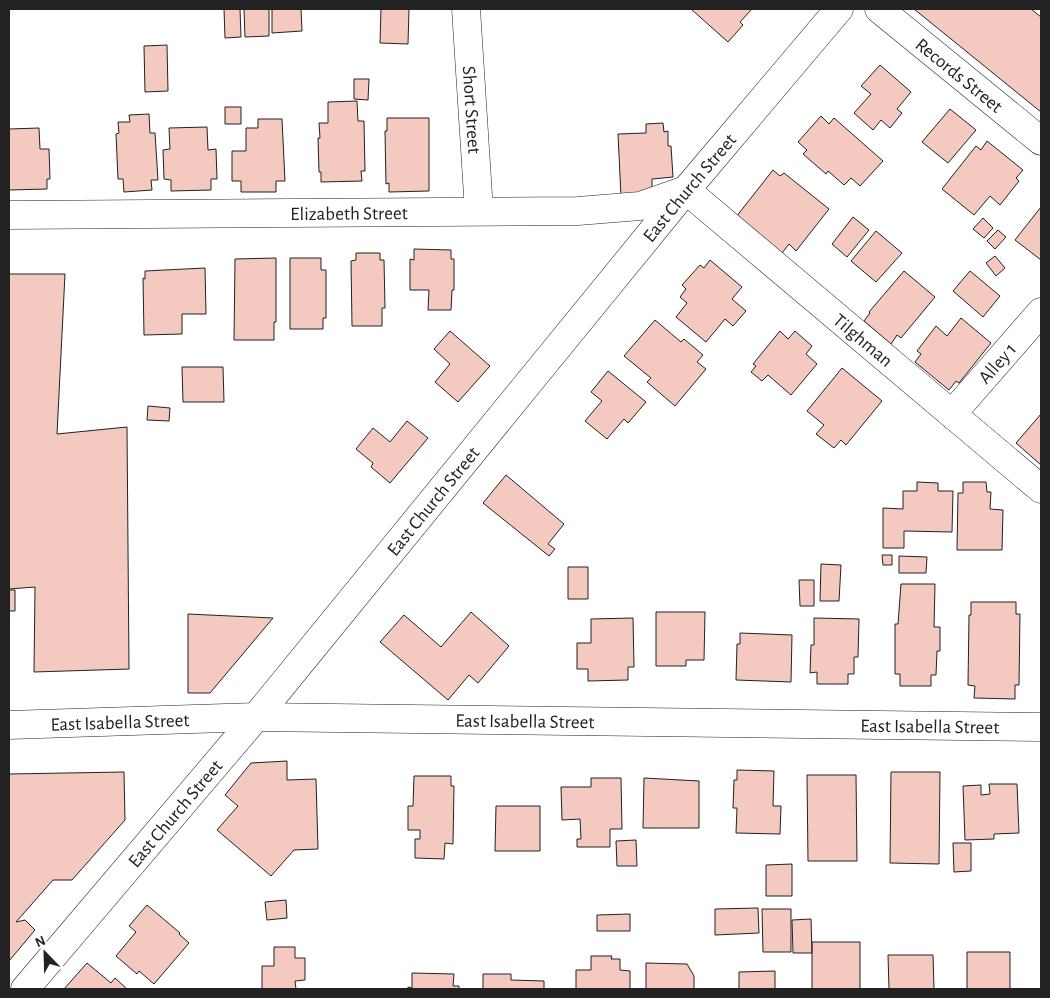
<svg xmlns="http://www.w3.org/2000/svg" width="1050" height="998" font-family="'Alegreya Sans',sans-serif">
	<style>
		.building { fill: #f3c9c0; stroke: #222 }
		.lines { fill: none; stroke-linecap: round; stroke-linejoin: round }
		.minor-casing { stroke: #222; stroke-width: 29 }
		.minor { stroke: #fff; stroke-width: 28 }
		.labels { text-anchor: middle; stroke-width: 4; stroke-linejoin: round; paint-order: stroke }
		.street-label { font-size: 19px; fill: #222; stroke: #fff }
	</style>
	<rect width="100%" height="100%" fill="#fff"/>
	<path class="building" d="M224,9H240L241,37L225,38Z
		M244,9H269V36L245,37Z
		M272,9H301L302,31L272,33Z
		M381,9H409L408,44L380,43Z
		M691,9H752L740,22L743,25L728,42Z
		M914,9H1031L1041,17V112Z
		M167,45L168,91L145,92L144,46Z
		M880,65L911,92L897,109L902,113L890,128L881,120L873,130L854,113L871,94L861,86Z
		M354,79H369L368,100L354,99Z
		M357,101L358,121H364L365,171H361L362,181L321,182V172H319L318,138H320L319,123H328V102Z
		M225,107H241V124H225Z
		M950,109L976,130L948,163L922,142Z
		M149,114L150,133H155L158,180H151L152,190L124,192L123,179H118L116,134L119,133L118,122H130L129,115Z
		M821,116L829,124L834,118L883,161L860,186L851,178L844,185L828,171L826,174L803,154L807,150L798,142Z
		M387,118H429V191L389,192V183L386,184L385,131H387Z
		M258,119H282L285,181H276V192H241V181H232V151H246V128H258Z
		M663,123L664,132L668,131V146H671L673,177L652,179V195L621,197L618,134L646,133V124Z
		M207,127L208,150L216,149L217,179H211V190L171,191V180L164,179L163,150L170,149L169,128Z
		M39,128L40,149H49L50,179H47V189L9,190V129Z
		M987,141L1023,170L1016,178L1019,181L1000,205L990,196L974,215L942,189L976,146L981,150Z
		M773,170L780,176L784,173L829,209L796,251L789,244L782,253L736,217Z
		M1041,207V260L1015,240Z
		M853,217L869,230L847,257L832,244Z
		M983,218L993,228L984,238L973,229Z
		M998,230L1006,237L995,249L987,241Z
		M876,231L902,253L876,282L851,261Z
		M414,249L451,250V259H454V290H452L451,310H428L429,290H410V259L414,260Z
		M356,253H380V260H384L385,308H382V326H352L351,261L356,260Z
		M995,256L1005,268L996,276L986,263Z
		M276,258V322H274V340H234L235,259Z
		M290,258H321V270H326V318H323V329H290Z
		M710,260L742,287L732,299L746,311L733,326L725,319L706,342L676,317L687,303L680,297L686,289L682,285L700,265L704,268Z
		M205,268L206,314H182V334L144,335L143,278L145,279V271Z
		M904,271L935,297L901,338L897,335L891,344L864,321L870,313L869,312Z
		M970,271L1000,296L983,317L953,291Z
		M9,274H65L57,434L127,427L129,669L34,672L35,587L9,589Z
		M961,318L991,343L959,383L956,381L949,390L915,362L921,354L917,351L936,326L947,336Z
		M655,320L681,342L684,339L703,355L697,362L706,369L675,406L647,382L651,378L624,356Z
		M450,331L490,366L458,402L435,382L450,364L434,349Z
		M780,331L788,339L795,331L812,346L806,354L817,364L791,395L768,375L762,381L751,372L756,366L753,364Z
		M182,367H223L224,402H183Z
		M842,368L882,401L846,445L841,440L834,448L816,434L824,425L807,411Z
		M608,371L646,402L628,423L624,419L607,439L585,421L602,401L591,392Z
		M148,406L170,408L169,421L147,420Z
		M1041,414V465L1016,443Z
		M407,421L428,438L390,483L371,467L373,463L356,449L373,428L390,442Z
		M506,475L564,524L548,544L555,549L549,556L483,503Z
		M917,482L938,483V491H953L952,532L904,531V548H883V508L903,509V491H917Z
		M963,482H986L987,492H991L990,509L1003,510L1002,550H957L958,493H963Z
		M882,555H892V565H883Z
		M899,556L927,557L926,573H899Z
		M821,564L841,565L839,601H820Z
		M568,567H588V599H568Z
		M799,580H814V606H800Z
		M901,584H935L934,627H940V651H937L936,675H931V686H900V674H895V624H898Z
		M9,590H15V611H9Z
		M971,602H1016V614H1020L1019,685H1015V699L974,698L975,686L968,685L969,615H971Z
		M471,612L509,646L478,683L469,675L448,700L380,642L404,615L441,647Z
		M656,612H705L704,660H686V666H656Z
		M188,614L273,618L210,693H188Z
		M633,618L634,667H628V680L588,681V669H577V643H591V619Z
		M814,618L859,619L858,657H854V674H848V684H817V672L810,673L811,645H814Z
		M740,633L792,635L791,682L736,680L737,644H740Z
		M287,761V780L316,779L318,849L294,850L271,876L217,830L238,806L225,795L251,763Z
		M737,770L774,771L773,806H781L780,834L736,833L737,808H733L734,780H737Z
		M124,772L125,820L72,880H53L16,922L25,920L35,930L9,961V774Z
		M891,772H940L939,864L890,863Z
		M807,775H856L857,861H808Z
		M414,776H451V786H454L453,844L445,843L444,859L415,858V839H420V830H408V806H413Z
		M591,778H621L622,829H610V847H577V839H581L580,819L562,820L561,787H591Z
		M644,778L699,781V828H643Z
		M989,784H1017L1019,833L994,834V839L965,840L963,786L981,785V795L990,794Z
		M496,806H540V851H495Z
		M636,840L637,866H617L616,841Z
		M953,843H971V871L954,872Z
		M792,864V896H766V865Z
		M286,900L287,918L267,920L265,902Z
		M147,905L180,933L179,934L189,943L154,984L139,971L137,974L116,956L136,932L129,926Z
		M758,908L759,933L715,935V909Z
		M762,909H791V952H763Z
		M630,914V931H597V915Z
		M811,919L812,953H793L792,920Z
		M812,942H860V989H812Z
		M274,947H295V958H305V980L295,981L296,989H262V966H274Z
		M967,952H1010V989H967Z
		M888,955H933L934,989H889Z
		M591,956H612L611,959H620V970L630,971V989H576V970H591Z
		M87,963L111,983L115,978L127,989H64Z
		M646,963L687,964L694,976V989H646Z
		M775,971V989H739V972Z
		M412,973L454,974L453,986H459V989H408V987L412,988Z
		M483,974H511V980L544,981V989H483Z"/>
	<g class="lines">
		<defs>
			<g id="minor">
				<path id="s1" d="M466,9L479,211"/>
				<path id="s2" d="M879,9L1041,141"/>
				<path id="s3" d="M9,215L578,211L640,206L686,190L1041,489"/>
				<path id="s4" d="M952,414L1041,312"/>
				<path id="s5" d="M9,725L256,717L1041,727"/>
				<path id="s6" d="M25,989L256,717L686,190L839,9"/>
			</g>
		</defs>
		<use href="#minor" class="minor-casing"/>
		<use href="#minor" class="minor"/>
	</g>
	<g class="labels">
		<g class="street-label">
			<text dy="7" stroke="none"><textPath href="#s2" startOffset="104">Records Street</textPath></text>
			<text dy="7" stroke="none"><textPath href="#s1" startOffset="101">Short Street</textPath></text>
			<text dy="7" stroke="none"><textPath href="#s6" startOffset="1041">East Church Street</textPath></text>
			<text dy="7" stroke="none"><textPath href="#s3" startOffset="340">Elizabeth Street</textPath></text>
			<text dy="7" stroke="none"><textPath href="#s3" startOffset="912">Tilghman</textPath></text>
			<text dy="7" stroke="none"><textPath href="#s4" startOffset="68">Alley 1</textPath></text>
			<text dy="7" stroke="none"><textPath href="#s6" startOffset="636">East Church Street</textPath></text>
			<text dy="7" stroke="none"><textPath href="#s5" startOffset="111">East Isabella Street</textPath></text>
			<text dy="7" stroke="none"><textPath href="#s5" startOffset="516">East Isabella Street</textPath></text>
			<text dy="7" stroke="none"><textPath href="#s5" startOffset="921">East Isabella Street</textPath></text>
			<text dy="7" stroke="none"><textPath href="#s6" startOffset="231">East Church Street</textPath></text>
		</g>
	</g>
	<rect width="1050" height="998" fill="none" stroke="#222222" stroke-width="20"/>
	<g transform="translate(45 953) rotate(337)" stroke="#ffffff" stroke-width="4" paint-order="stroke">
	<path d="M0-4L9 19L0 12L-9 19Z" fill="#222222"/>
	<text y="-8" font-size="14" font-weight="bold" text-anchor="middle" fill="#222222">N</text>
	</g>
</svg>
